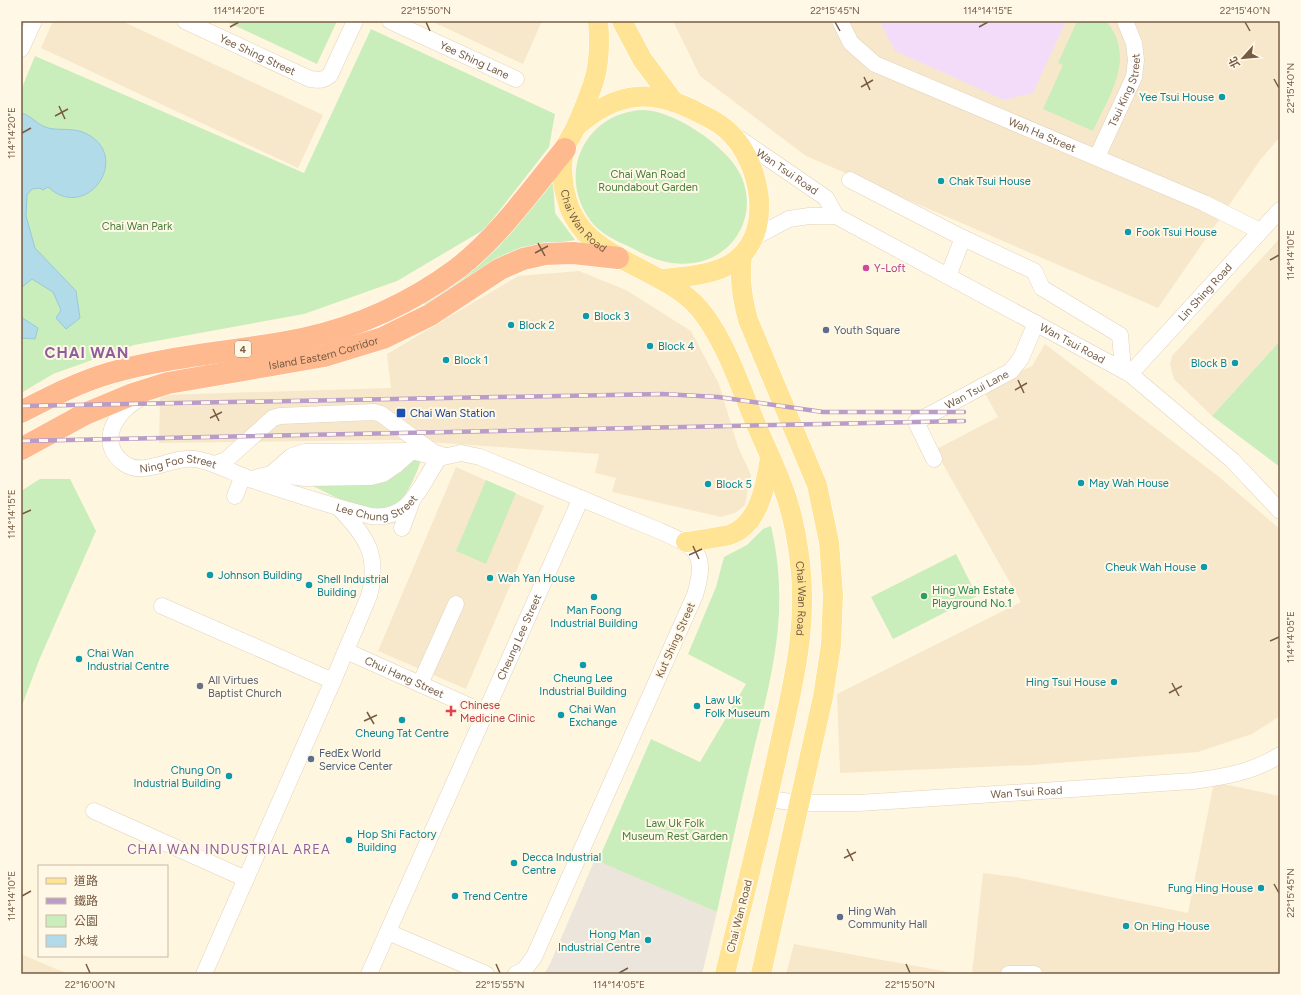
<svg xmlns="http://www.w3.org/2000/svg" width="1301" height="995" font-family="Figtree,'Noto Sans TC',sans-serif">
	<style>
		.residential { fill: #f7e8cc }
		.industrial { fill: #ece5db }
		.education { fill: #f3dcfa }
		.green { fill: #caedbc }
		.water { fill: #b2dbea; stroke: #97c9dc }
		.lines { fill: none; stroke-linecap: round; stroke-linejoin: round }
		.minor-casing { stroke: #e3d2ba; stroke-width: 17 }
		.major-casing { stroke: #fff; stroke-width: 21 }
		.highway-casing { stroke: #fff; stroke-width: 23 }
		.minor { stroke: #fff; stroke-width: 16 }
		.major { stroke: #ffe495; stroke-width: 20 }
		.highway { stroke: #ffb98f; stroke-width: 22 }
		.rail-casing { stroke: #b99dc8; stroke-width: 4.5 }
		.rail { stroke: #fff8e7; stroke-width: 3; stroke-dasharray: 9; stroke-linecap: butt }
		.ticks { fill: none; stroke: #775c44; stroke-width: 1.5 }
		.culture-dot { fill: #0f9aa8; stroke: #fff8e7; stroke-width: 1.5 }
		.hotel-dot { fill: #d1479c; stroke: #fff8e7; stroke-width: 1.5 }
		.service-dot { fill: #5c6f8a; stroke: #fff8e7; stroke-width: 1.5 }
		.transit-dot { fill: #1a4fb4; stroke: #fff8e7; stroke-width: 1.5 }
		.leisure-dot { fill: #2e9e5b; stroke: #fff8e7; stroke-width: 1.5 }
		.worship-dot { fill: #6b7280; stroke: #fff8e7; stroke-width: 1.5 }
		.health-dot { fill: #e0444e; stroke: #fff8e7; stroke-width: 1.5 }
		.labels { text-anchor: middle; stroke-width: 4; stroke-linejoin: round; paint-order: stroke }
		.shield { fill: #fff8e7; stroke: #a08b75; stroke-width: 1 }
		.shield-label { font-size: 10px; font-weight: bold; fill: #775c44 }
		.street-label { font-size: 11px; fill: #775c44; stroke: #fff8e7 }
		.culture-label { font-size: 11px; fill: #0d838f; stroke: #fff8e7; text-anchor: start }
		.park-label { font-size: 11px; fill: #477e3b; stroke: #fff8e7 }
		.hotel-label { font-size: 11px; fill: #b23c85; stroke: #fff8e7; text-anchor: start }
		.service-label { font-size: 11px; fill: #4e5e75; stroke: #fff8e7; text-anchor: start }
		.transit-label { font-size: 11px; fill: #164399; stroke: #fff8e7; text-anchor: start }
		.leisure-label { font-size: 11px; fill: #27864d; stroke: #fff8e7; text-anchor: start }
		.worship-label { font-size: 11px; fill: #5b616d; stroke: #fff8e7; text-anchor: start }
		.health-label { font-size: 11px; fill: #be3a42; stroke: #fff8e7; text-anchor: start }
		.quarter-label { font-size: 13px; letter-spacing: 1px; fill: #8e5f9b; stroke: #fff8e7 }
		.district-label { font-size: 15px; font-weight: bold; letter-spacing: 1px; fill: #8e5f9b; stroke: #fff8e7 }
		.neatline { fill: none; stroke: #775c44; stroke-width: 1.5 }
		.ticks-label { font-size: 10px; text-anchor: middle; fill: #775c44 }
	</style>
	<rect width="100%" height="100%" fill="#fff6df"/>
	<path class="residential" d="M53,21H122L323,115L298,168L41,48Z
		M431,21H542L523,64Z
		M673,21H1280V137L1261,159L1158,308L806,156L700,76Z
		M1280,238V341L1212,416L1174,379L1170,365L1172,356Z
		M579,271L626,290L691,331L719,384L738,447L751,475L745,505L735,513L721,517L612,492L616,478L595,473L599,454L397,440L159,443L160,395L391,388L387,354L518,276Z
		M1045,344L1218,476L1280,529V716L1252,734L1198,752L1033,765L840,773L837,694L1021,602L935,450L998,417L982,388L1032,366Z
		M456,467L544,506L466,689L378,651Z
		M1214,782L1280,796V974H972L983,873L1015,877L1188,913Z
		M794,944L960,974H786Z
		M21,954L68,974H21Z"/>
	<path class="industrial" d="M595,859L717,912L702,974H544L550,964Z"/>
	<path class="education" d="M879,21H1066L1033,93L1004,100L895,51Z"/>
	<path class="green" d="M225,21H337L317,64Z
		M1077,21H1106C1137,57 1109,96 1093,131L1043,109L1063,65L1058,63Z
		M371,29L555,114L549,147L485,229L397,281L304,314L134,345L53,374L21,393V90L35,56L304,173Z
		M643,110C673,110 725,145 739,172C760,211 737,257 693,263C671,266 651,259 632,248C617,241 600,234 590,220C556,173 586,112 643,110Z
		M553,178L555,213L575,240L519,251L427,307L423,303L499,246Z
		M1280,341V467L1212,416Z
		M412,460H421C417,473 403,507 389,510C367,516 332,495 313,486L374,482Z
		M40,479H70L96,531L40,658L21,708V491Z
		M486,480L516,493L486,564L456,551Z
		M771,526C791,613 771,678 751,761C739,811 728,862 717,912L598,861L651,739L700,762L746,684L688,654L716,587L724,557L747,545L763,529Z
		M956,554L977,596L893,639L871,597Z"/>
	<path class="water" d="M21,113C31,115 37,125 48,128C61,131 74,127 87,134C132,157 87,223 48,187L43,190L40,188L32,189L27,195L26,216L35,248L76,291L80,318L66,329L56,318L61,310L53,292L32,279L21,288Z
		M21,317L38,328L35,339L21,338Z"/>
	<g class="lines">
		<defs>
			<g id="minor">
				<path id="s1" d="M185,21L310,79C319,80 323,81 330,75L355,21"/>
				<path id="s2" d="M390,21L516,79"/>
				<path id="s3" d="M840,21L851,43L875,64L1204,203L1260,231"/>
				<path d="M21,49L34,21"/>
				<path id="s4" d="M737,137L826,198L836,216L1130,374L1232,460L1280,511"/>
				<path id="s5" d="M1097,157L1134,77L1136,60L1134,43L1125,21"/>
				<path d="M850,180L963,238L1034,271L1042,288L1120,335L1123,369"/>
				<path d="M753,238L789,219L809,216H836"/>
				<path d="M948,276L963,238"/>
				<path id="s6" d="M1130,374L1280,210"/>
				<path id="s7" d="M139,399C115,412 96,444 125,464C144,477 173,456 195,459C215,462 233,473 252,480C291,493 331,506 371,516C411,521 420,485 439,458"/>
				<path d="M439,458L461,453L480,457L660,531C696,547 708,552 695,595L534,957L524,970L516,974"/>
				<path id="s8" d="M934,459L916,422L1011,371L1021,358L1036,323"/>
				<path d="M215,464L226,460L273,418L280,416L374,412L381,414L433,452L445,456"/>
				<path d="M281,466L396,465L412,451"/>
				<path d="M274,474L305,478L371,477L383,474L396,465"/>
				<path d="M251,479L271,474L292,456L305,452L412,451L435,457"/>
				<path d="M235,496L243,476"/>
				<path d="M402,528L412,501"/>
				<path d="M162,606L333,681"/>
				<path id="s9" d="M346,651L485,713"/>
				<path d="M420,684L456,604"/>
				<path id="s10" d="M768,799L799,803H859L1193,781C1224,777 1253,772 1280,755"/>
				<path d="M94,811L246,879"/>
				<path d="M388,932L486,974"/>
				<path d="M204,974L333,681L369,596C380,555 366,536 339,508"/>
				<path id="s11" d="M369,974L581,498"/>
				<path d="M1009,974H1034"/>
			</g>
			<g id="major">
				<path id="s12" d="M598,21C600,42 600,63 593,84C588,99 582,114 575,129C572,135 568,141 565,147C560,163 562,184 567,200C585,265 670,265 705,316C728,348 740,386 755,422C764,443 774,464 782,485C792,510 797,537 800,563C808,628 792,689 778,752C762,826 743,900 725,974"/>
				<path d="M622,21L642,59L674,102"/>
				<path d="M577,126C617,91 652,88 699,113C710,118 724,126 732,135C759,164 772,223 742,255C725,274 686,277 662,279"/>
				<path d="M742,255C739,278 742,297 748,320L817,485L829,542L833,595L831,645L823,697L761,974"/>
				<path d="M686,542C700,540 715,538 729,535C759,526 766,484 770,458"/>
			</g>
			<g id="highway">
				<path d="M21,412C50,397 79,382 110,373C172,355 239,352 302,339C358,327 412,302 458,268C500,235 531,190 565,149"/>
				<path id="s13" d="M21,449L85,414L133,394L168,383L324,356L383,338L430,315L500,269L523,259L545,254L573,253L618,258"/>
			</g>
		</defs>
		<use href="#minor" class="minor-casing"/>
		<use href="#major" class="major-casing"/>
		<use href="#highway" class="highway-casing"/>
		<use href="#minor" class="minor"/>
		<use href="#major" class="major"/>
		<use href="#highway" class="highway"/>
		<defs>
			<path id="rail" d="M21,406L662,394L718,397L823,412H964
				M21,441L964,421"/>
		</defs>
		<use href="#rail" class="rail-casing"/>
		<use href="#rail" class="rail"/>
	</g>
	<path class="ticks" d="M426,22L430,31M835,22L840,31M1245,22L1250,31M230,27L239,22M979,27L988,22M864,77L870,90M1274,79L1279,88M861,87L873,80M59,106L65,119M55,116L68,109M22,133L31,128M538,243L545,256M535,253L548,246M1270,260L1279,255M1018,380L1024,393M1015,390L1027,383M213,409L219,421M210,418L222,412M22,514L31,510M693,546L699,559M689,555L702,549M1270,641L1279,637M1172,683L1179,696M1169,693L1182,686M367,712L374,724M364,721L377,715M847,849L853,861M844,858L856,852M1274,884L1279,893M22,896L31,891M86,964L90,973M496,964L500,973M906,964L910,973M619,973L628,968"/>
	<g class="culture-dot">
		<circle cx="1222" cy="97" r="4"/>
		<circle cx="941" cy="181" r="4"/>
		<circle cx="1128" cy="232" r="4"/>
		<circle cx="586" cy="316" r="4"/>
		<circle cx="511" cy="325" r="4"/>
		<circle cx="650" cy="346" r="4"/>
		<circle cx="446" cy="360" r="4"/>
		<circle cx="1235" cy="363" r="4"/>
		<circle cx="1081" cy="483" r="4"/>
		<circle cx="708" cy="484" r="4"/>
		<circle cx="1204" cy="567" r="4"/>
		<circle cx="210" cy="575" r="4"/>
		<circle cx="490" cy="578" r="4"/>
		<circle cx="309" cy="585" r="4"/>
		<circle cx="594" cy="597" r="4"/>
		<circle cx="79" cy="659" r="4"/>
		<circle cx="583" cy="665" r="4"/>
		<circle cx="1114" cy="682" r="4"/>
		<circle cx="697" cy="706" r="4"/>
		<circle cx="561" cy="715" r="4"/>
		<circle cx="402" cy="720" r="4"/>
		<circle cx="229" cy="776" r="4"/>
		<circle cx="349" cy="840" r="4"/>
		<circle cx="514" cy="863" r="4"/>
		<circle cx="1261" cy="888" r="4"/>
		<circle cx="455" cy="896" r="4"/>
		<circle cx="1126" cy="926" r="4"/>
		<circle cx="648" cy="940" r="4"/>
	</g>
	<circle class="hotel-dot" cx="866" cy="268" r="4"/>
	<g class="service-dot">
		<circle cx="826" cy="330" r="4"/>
		<circle cx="311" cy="759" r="4"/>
		<circle cx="840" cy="917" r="4"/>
	</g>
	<rect class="transit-dot" x="396" y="408" width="10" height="10" rx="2"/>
	<circle class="leisure-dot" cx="924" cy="596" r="4"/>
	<circle class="worship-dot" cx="200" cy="686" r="4"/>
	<path class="health-dot" d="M449 705h4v4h4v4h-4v4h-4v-4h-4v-4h4z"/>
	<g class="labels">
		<rect class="shield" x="235" y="341" width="16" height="16" rx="3"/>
		<g class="shield-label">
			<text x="243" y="353">4</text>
		</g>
		<g class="street-label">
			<text dy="4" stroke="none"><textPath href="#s1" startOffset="80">Yee Shing Street</textPath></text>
			<text dy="4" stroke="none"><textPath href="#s2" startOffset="93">Yee Shing Lane</textPath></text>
			<text dy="4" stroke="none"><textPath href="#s5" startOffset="73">Tsui King Street</textPath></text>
			<text dy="4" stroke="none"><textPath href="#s3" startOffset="238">Wah Ha Street</textPath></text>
			<text dy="4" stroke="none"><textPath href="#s4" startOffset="61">Wan Tsui Road</textPath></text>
			<text dy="4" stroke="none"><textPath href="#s12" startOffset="213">Chai Wan Road</textPath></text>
			<text dy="4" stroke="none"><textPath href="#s6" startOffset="111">Lin Shing Road</textPath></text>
			<text dy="4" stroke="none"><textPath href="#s4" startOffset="397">Wan Tsui Road</textPath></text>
			<text dy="4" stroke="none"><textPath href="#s13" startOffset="320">Island Eastern Corridor</textPath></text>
			<text dy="4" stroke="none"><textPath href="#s8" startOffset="110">Wan Tsui Lane</textPath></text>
			<text dy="4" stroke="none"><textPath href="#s7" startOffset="136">Ning Foo Street</textPath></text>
			<text dy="4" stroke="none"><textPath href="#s7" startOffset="346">Lee Chung Street</textPath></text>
			<text dy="4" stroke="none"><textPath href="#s12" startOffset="673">Chai Wan Road</textPath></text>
			<text dy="4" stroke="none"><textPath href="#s11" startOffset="369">Cheung Lee Street</textPath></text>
			<text transform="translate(675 640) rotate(-66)" y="4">Kut Shing Street</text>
			<text dy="4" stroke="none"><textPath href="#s9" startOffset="64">Chui Hang Street</textPath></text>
			<text dy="4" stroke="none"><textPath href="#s10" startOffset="259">Wan Tsui Road</textPath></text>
			<text transform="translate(739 916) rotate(-76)" y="4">Chai Wan Road</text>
		</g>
		<g class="culture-label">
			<text x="1214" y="101" text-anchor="end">Yee Tsui House</text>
			<text x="949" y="185">Chak Tsui House</text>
			<text x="1136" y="236">Fook Tsui House</text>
			<text x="594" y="320">Block 3</text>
			<text x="519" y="329">Block 2</text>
			<text x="658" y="350">Block 4</text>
			<text x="454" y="364">Block 1</text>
			<text x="1227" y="367" text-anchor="end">Block B</text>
			<text x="1089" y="487">May Wah House</text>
			<text x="716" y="488">Block 5</text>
			<text x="1196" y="571" text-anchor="end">Cheuk Wah House</text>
			<text x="218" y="579">Johnson Building</text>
			<text x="498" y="582">Wah Yan House</text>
			<text x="317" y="583">Shell Industrial<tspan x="317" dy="13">Building</tspan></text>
			<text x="594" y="614" text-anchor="middle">Man Foong<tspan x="594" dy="13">Industrial Building</tspan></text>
			<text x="87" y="657">Chai Wan<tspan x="87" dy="13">Industrial Centre</tspan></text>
			<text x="583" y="682" text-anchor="middle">Cheung Lee<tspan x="583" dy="13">Industrial Building</tspan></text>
			<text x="1106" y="686" text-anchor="end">Hing Tsui House</text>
			<text x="705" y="704">Law Uk<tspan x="705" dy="13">Folk Museum</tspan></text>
			<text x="569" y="713">Chai Wan<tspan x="569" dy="13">Exchange</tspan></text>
			<text x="402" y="737" text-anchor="middle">Cheung Tat Centre</text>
			<text x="221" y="774" text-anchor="end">Chung On<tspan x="221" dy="13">Industrial Building</tspan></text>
			<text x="357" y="838">Hop Shi Factory<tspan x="357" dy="13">Building</tspan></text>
			<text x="522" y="861">Decca Industrial<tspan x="522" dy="13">Centre</tspan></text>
			<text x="1253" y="892" text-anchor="end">Fung Hing House</text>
			<text x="463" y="900">Trend Centre</text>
			<text x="1134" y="930">On Hing House</text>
			<text x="640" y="938" text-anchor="end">Hong Man<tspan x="640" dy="13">Industrial Centre</tspan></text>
		</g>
		<g class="park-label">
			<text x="648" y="178">Chai Wan Road<tspan x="648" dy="13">Roundabout Garden</tspan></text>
			<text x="137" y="230">Chai Wan Park</text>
			<text x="675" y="827">Law Uk Folk<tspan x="675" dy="13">Museum Rest Garden</tspan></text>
		</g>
		<g class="hotel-label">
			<text x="874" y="272">Y-Loft</text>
		</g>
		<g class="service-label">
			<text x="834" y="334">Youth Square</text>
			<text x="319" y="757">FedEx World<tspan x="319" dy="13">Service Center</tspan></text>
			<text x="848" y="915">Hing Wah<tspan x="848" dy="13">Community Hall</tspan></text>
		</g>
		<g class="transit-label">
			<text x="410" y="417">Chai Wan Station</text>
		</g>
		<g class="leisure-label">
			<text x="932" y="594">Hing Wah Estate<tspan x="932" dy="13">Playground No.1</tspan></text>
		</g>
		<g class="worship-label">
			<text x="208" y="684">All Virtues<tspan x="208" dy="13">Baptist Church</tspan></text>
		</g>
		<g class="health-label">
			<text x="460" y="709">Chinese<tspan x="460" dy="13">Medicine Clinic</tspan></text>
		</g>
		<g class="quarter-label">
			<text x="229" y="854">CHAI WAN INDUSTRIAL AREA</text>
		</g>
		<g class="district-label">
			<text x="87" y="358">CHAI WAN</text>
		</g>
	</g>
	<rect width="1301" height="995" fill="none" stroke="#fff8e7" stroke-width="44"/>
	<rect x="38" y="865" width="130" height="92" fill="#fff8e7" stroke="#c9baa6"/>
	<rect x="46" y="878" width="20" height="6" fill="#ffe495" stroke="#c9baa6"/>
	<text x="74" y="885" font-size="12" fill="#775c44">道路</text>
	<rect x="46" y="898" width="20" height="6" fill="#b99dc8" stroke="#c9baa6"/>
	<text x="74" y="905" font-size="12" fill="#775c44">鐵路</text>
	<rect x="46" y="915" width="20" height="12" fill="#caedbc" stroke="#c9baa6"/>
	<text x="74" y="925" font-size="12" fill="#775c44">公園</text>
	<rect x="46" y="935" width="20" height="12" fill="#b2dbea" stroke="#c9baa6"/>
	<text x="74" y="945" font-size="12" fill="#775c44">水域</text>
	<g transform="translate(1243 58) rotate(243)" stroke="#fff8e7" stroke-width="3" paint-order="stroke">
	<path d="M0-3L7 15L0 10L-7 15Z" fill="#775c44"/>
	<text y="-6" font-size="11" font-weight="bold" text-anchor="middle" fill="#775c44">北</text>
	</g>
	<rect x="22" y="22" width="1257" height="951" class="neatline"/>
	<g class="ticks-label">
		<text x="239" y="14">114°14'20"E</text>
		<text x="426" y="14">22°15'50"N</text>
		<text x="835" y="14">22°15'45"N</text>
		<text x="988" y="14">114°14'15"E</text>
		<text x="1245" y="14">22°15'40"N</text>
		<text transform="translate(1290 88) rotate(-90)" y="4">22°15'40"N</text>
		<text transform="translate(11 133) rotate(-90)" y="4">114°14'20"E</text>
		<text transform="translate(1290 255) rotate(-90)" y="4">114°14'10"E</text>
		<text transform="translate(11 514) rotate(-90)" y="4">114°14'15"E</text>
		<text transform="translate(1290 637) rotate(-90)" y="4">114°14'05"E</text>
		<text transform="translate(1290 893) rotate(-90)" y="4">22°15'45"N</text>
		<text transform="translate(11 896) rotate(-90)" y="4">114°14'10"E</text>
		<text x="90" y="988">22°16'00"N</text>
		<text x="500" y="988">22°15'55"N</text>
		<text x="619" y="988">114°14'05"E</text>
		<text x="910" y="988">22°15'50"N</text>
	</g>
</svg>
